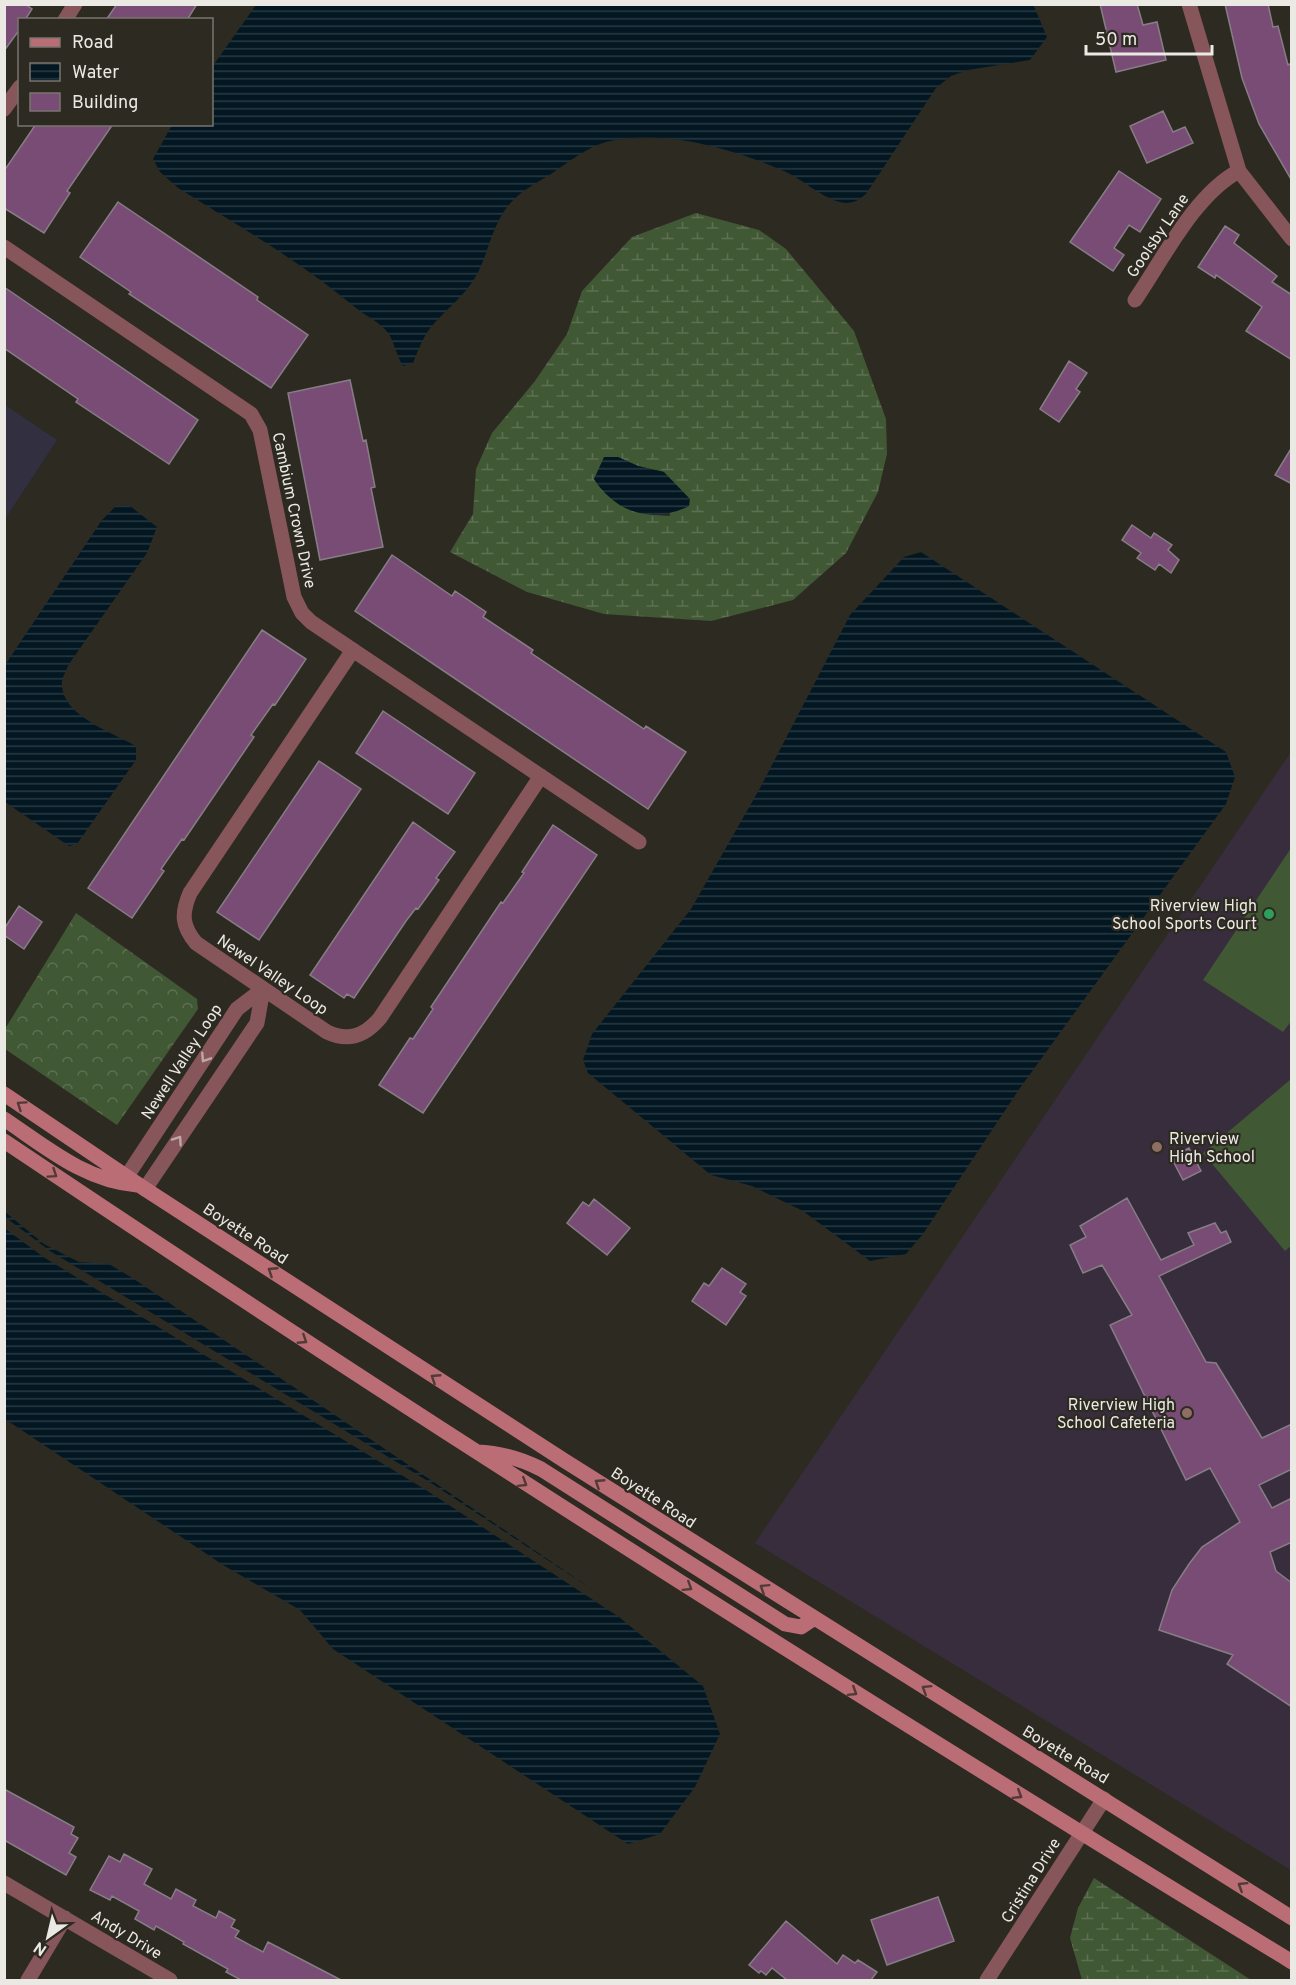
<svg xmlns="http://www.w3.org/2000/svg" width="1296" height="1985" font-family="Overpass,sans-serif">
	<style>
		.commercial { fill: #312f40 }
		.education { fill: #382d3c }
		.forest { fill: url(#forest-crowns) }
		.wetland { fill: url(#wetland-marsh); fill-rule: evenodd }
		.pitch { fill: #415835 }
		.water { fill: url(#water-rules) }
		.building { fill: #794c76; stroke: #867d85; stroke-width: 1.5 }
		.lines { fill: none; stroke-linecap: round; stroke-linejoin: round }
		.street { stroke: #87565b; stroke-width: 15 }
		.secondary { stroke: #bb6d76; stroke-width: 15 }
		.oneway { stroke: #bea7a6 }
		.oneway2 { stroke: #503b36 }
		.leisure-dot { fill: #2e9e5b; stroke: #2d2a21; stroke-width: 2 }
		.education-dot { fill: #8d6e63; stroke: #2d2a21; stroke-width: 2 }
		.labels { text-anchor: middle; stroke-width: 4.5; stroke-linejoin: round; paint-order: stroke }
		.street-label { font-size: 16px; fill: #ebe9e4; stroke: #2d2a21 }
		.poi-label { font-size: 16px; fill: #ebe9e4; stroke: #2d2a21; text-anchor: end }
	</style>
	<defs>
		<pattern id="forest-crowns" width="20" height="18" patternUnits="userSpaceOnUse" patternTransform="scale(1.5)"><rect width="20" height="18" fill="#415835"/><path d="M2 6a3 3 0 1 1 6 0M12 15a3 3 0 1 1 6 0" fill="none" stroke="#5d7052"/></pattern>
		<pattern id="wetland-marsh" width="20" height="14" patternUnits="userSpaceOnUse" patternTransform="scale(1.5)"><rect width="20" height="14" fill="#415835"/><path d="M1 5h8M5 5V1M11 12h8M15 12V8" fill="none" stroke="#5d7052"/></pattern>
		<pattern id="water-rules" width="6" height="5" patternUnits="userSpaceOnUse" patternTransform="scale(1.5)"><rect width="6" height="5" fill="#031722"/><path d="M0 2.5h6" fill="none" stroke="#283942"/></pattern>
	</defs>
	<rect width="100%" height="100%" fill="#2d2a21"/>
	<path class="commercial" d="M5,405L57,440L5,519Z"/>
	<path class="education" d="M1291,752V1870L755,1543Z"/>
	<path class="forest" d="M76,913L197,999L198,1009L117,1125L5,1049V1029Z"/>
	<path class="wetland" d="M696,213L759,230L786,249L854,331L886,419L887,454L878,492L846,553L793,600L711,621L604,614L527,592L450,552L473,514L476,469L492,433L535,381L567,334L582,291L632,237ZM618,457L638,466L664,472L670,516C639,515 612,507 594,479Z
		M1094,1878L1251,1980H1082L1070,1938L1078,1908Z"/>
	<path class="pitch" d="M1291,848L1292,1020L1283,1032L1203,980Z
		M1291,1079L1292,1245L1285,1251L1203,1153Z"/>
	<path class="water" d="M1033,4L1047,37L1030,60L968,70L951,76L936,88L866,194C860,199 855,203 846,203C825,201 805,181 786,172C734,149 667,129 610,141C588,146 569,162 551,174C535,184 519,192 508,206C491,227 489,253 476,276C464,298 443,311 428,331C422,340 417,353 413,363L403,366C396,355 394,341 388,333C379,321 367,317 356,308C301,262 239,226 178,188L160,172L153,159L172,125L212,124V67L256,5Z
		M604,457H618L638,466L664,472L690,499L689,506C653,524 617,514 594,479Z
		M116,506H130L157,527L147,553L69,664C67,669 63,676 62,681C59,715 112,732 136,746V760L77,844L69,846L5,802V665L102,520Z
		M921,552L1226,752L1235,777L1226,804L1020,1088L923,1234L906,1254L870,1261L803,1211L752,1186L711,1175L588,1073L583,1060L592,1034L691,909L760,788L850,615L904,557Z
		M4,1211L44,1244L79,1262L109,1264L134,1279L599,1594L431,1483L50,1251L5,1217Z
		M4,1228L45,1258L426,1490L619,1617L703,1686L720,1734L695,1787L660,1834L628,1844L333,1649L300,1610L223,1565L5,1419Z"/>
	<path class="building" d="M4,4H25L32,9L25,20H20V29L4,51Z
		M117,4H197L187,20H106Z
		M1100,4H1137L1143,25L1157,22L1166,60L1116,72Z
		M1225,4H1268L1273,27L1278,26L1288,65L1292,63V181L1259,124L1242,78Z
		M1163,111L1173,132L1185,127L1193,143L1147,163L1130,126Z
		M36,124H113L67,191L70,193L44,233L4,208V171Z
		M1119,171L1161,199L1140,232L1129,225L1114,248L1124,255L1113,271L1070,242Z
		M118,202L258,297L257,300L308,335L271,388L129,294L131,292L80,257Z
		M1225,226L1239,235L1234,243L1277,276L1272,282L1292,295V360L1246,331L1262,307L1216,275L1215,278L1198,267Z
		M4,287L198,420L169,464L76,402L78,399L4,348Z
		M1069,361L1087,373L1076,389L1080,392L1059,422L1040,409Z
		M350,380L363,441L366,440L375,487L371,488L383,547L320,560L288,393Z
		M1292,447V484L1275,475Z
		M1132,525L1151,538L1154,533L1172,545L1168,550L1179,560L1171,573L1159,564L1155,570L1137,558L1141,553L1122,540Z
		M392,555L452,596L455,591L486,612L483,617L533,650L531,653L644,729L646,726L686,752L648,809L355,611Z
		M262,630L306,659L275,705L273,704L251,735L254,737L184,840L182,839L161,869L164,871L132,918L88,888Z
		M383,711L475,773L448,814L356,753Z
		M319,761L361,789L259,940L217,912Z
		M413,822L455,852L436,878L439,880L418,909L416,908L406,921L354,998L347,994L344,998L310,975Z
		M553,825L597,855L423,1113L379,1085L410,1038L413,1039L433,1009L431,1007L501,902L503,903L524,873L522,872Z
		M19,906L42,922L24,949L4,935V929Z
		M1189,1148L1201,1171L1183,1180L1171,1157Z
		M1127,1198L1161,1260L1194,1245L1188,1233L1215,1223L1221,1233L1226,1231L1231,1242L1159,1276L1206,1362L1216,1363L1262,1438L1292,1424V1469L1259,1485L1272,1508L1292,1498V1542L1270,1552L1276,1571L1292,1583V1707L1227,1664L1233,1655L1159,1630L1172,1590L1189,1564L1202,1547L1240,1522L1210,1468L1186,1480L1110,1325L1132,1315L1102,1265L1083,1273L1070,1245L1086,1237L1080,1226Z
		M594,1199L630,1228L607,1255L567,1223L583,1202L589,1206Z
		M722,1268L746,1284L740,1292L746,1296L726,1325L692,1301L704,1283L709,1286Z
		M4,1789L74,1827L71,1834L78,1838L69,1853L76,1857L66,1875L4,1840Z
		M124,1854L152,1869L144,1884L171,1899L176,1889L196,1900L193,1906L216,1918L219,1911L235,1920L231,1927L239,1931L235,1937L263,1952L268,1942L341,1980H241L226,1972L228,1969L183,1944L184,1942L156,1926L154,1930L135,1919L139,1911L112,1896L110,1900L90,1890L109,1856L120,1862Z
		M938,1897L954,1941L887,1965L871,1920Z
		M786,1921L837,1964L843,1955L855,1963L858,1960L877,1972L871,1980H787L772,1968L766,1975L761,1971L759,1973L749,1965Z"/>
	<g class="lines">
		<path class="street" d="M1189,4L1239,171L1292,239
			M65,20L75,4
			M4,109L20,87
			M4,247L251,414L260,430L294,597L302,613L311,622L639,842
			M1135,300C1163,259 1195,194 1239,171
			M353,650L190,893C181,914 182,926 196,943L327,1032C348,1042 365,1036 380,1018L541,776
			M127,1176L237,1009L263,989
			M145,1189L257,1023L263,989
			M4,1883L170,1980
			M28,1980L65,1918
			M987,1980L1104,1799"/>
		<path class="secondary" d="M4,1094L145,1189L565,1461L1292,1918
			M4,1119C46,1147 85,1181 137,1185
			M4,1141C427,1425 857,1697 1292,1962
			M477,1452C501,1453 520,1458 541,1469L785,1624L801,1627L813,1619"/>
	</g>
	<defs><path id="oneway-chevron" d="M-2-3.5L2.5 0L-2 3.5" fill="none" stroke-width="1.6" stroke-linecap="round" stroke-linejoin="round" transform="scale(1.5)"/></defs>
	<g class="oneway">
		<use href="#oneway-chevron" transform="translate(205 1058) rotate(123)"/>
		<use href="#oneway-chevron" transform="translate(178 1140) rotate(-56)"/>
	</g>
	<g class="oneway2">
		<use href="#oneway-chevron" transform="translate(21 1105) rotate(-146)"/>
		<use href="#oneway-chevron" transform="translate(53 1174) rotate(34)"/>
		<use href="#oneway-chevron" transform="translate(272 1271) rotate(-147)"/>
		<use href="#oneway-chevron" transform="translate(303 1340) rotate(33)"/>
		<use href="#oneway-chevron" transform="translate(435 1378) rotate(-147)"/>
		<use href="#oneway-chevron" transform="translate(523 1483) rotate(32)"/>
		<use href="#oneway-chevron" transform="translate(599 1483) rotate(-147)"/>
		<use href="#oneway-chevron" transform="translate(688 1587) rotate(32)"/>
		<use href="#oneway-chevron" transform="translate(764 1588) rotate(-148)"/>
		<use href="#oneway-chevron" transform="translate(926 1689) rotate(-148)"/>
		<use href="#oneway-chevron" transform="translate(853 1692) rotate(32)"/>
		<use href="#oneway-chevron" transform="translate(1018 1795) rotate(32)"/>
		<use href="#oneway-chevron" transform="translate(1242 1886) rotate(-148)"/>
	</g>
	<circle class="leisure-dot" cx="1269" cy="914" r="6"/>
	<g class="education-dot">
		<circle cx="1157" cy="1147" r="6"/>
		<circle cx="1187" cy="1413" r="6"/>
	</g>
	<g class="labels">
		<g class="street-label">
			<text transform="translate(1157 235) rotate(-56)" y="6">Goolsby Lane</text>
			<text transform="translate(295 510) rotate(78)" y="6">Cambium Crown Drive</text>
			<text transform="translate(273 974) rotate(34)" y="6">Newel Valley Loop</text>
			<text transform="translate(181 1061) rotate(-57)" y="6">Newell Valley Loop</text>
			<text transform="translate(246 1233) rotate(33)" y="6">Boyette Road</text>
			<text transform="translate(654 1497) rotate(33)" y="6">Boyette Road</text>
			<text transform="translate(1066 1754) rotate(31)" y="6">Boyette Road</text>
			<text transform="translate(1030 1880) rotate(-58)" y="6">Cristina Drive</text>
			<text transform="translate(127 1934) rotate(31)" y="6">Andy Drive</text>
		</g>
		<g class="poi-label">
			<text x="1257" y="911">Riverview High<tspan x="1257" dy="18">School Sports Court</tspan></text>
			<text x="1169" y="1144" text-anchor="start">Riverview<tspan x="1169" dy="18">High School</tspan></text>
			<text x="1175" y="1410">Riverview High<tspan x="1175" dy="18">School Cafeteria</tspan></text>
		</g>
	</g>
	<rect width="1296" height="1985" fill="none" stroke="#ebe9e4" stroke-width="12"/>
	<rect x="18" y="18" width="195" height="108" fill="#2d2a21" stroke="#79766f" stroke-width="1.5"/>
	<rect x="30" y="38" width="30" height="9" fill="#bb6d76" stroke="#79766f" stroke-width="1.5"/>
	<text x="72" y="48" font-size="18" fill="#ebe9e4">Road</text>
	<rect x="30" y="63" width="30" height="18" fill="url(#water-rules)" stroke="#79766f" stroke-width="1.5"/>
	<text x="72" y="78" font-size="18" fill="#ebe9e4">Water</text>
	<rect x="30" y="93" width="30" height="18" fill="#794c76" stroke="#79766f" stroke-width="1.5"/>
	<text x="72" y="108" font-size="18" fill="#ebe9e4">Building</text>
	<g transform="translate(48 1937) rotate(214)" stroke="#2d2a21" stroke-width="4.5" paint-order="stroke">
	<path d="M0-4.5L10 22L0 15L-10 22Z" fill="#ebe9e4"/>
	<text y="-9" font-size="16" font-weight="bold" text-anchor="middle" fill="#ebe9e4">N</text>
	</g>
	<path d="M1086 45v9h126v-9" fill="none" stroke="#ebe9e4" stroke-width="3"/>
	<text x="1095" y="45" font-size="18" fill="#ebe9e4" stroke="#2d2a21" stroke-width="4.5" paint-order="stroke">50 m</text>
</svg>
